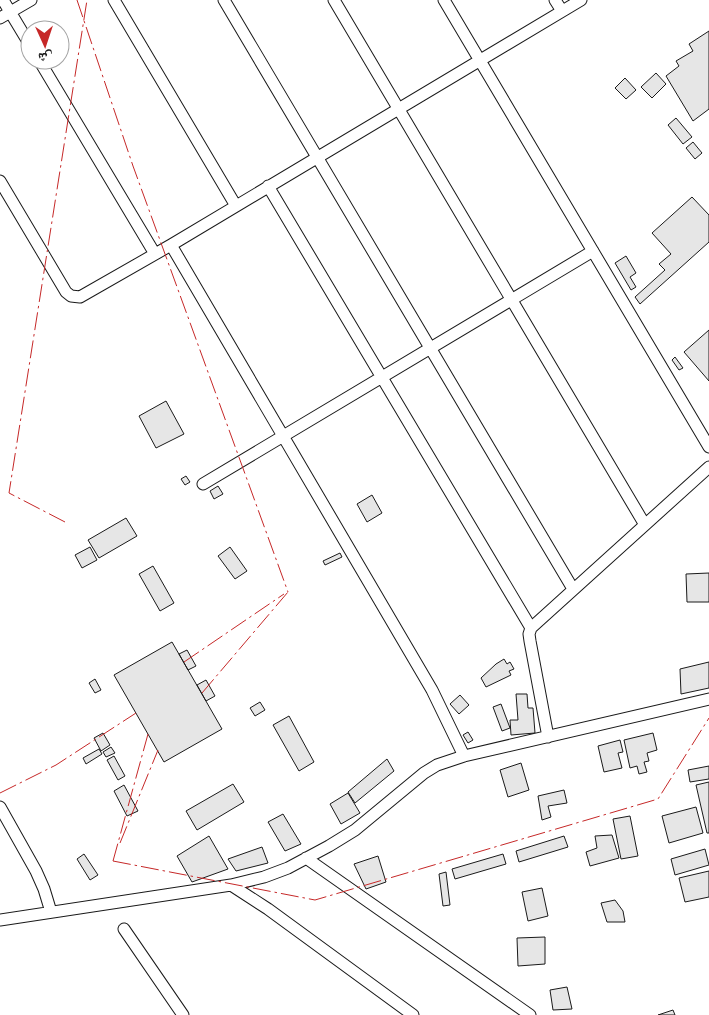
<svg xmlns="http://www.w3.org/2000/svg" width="709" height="1015" font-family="'IBM Plex Sans','Noto Naskh Arabic',sans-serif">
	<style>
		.building { fill: #e6e6e6; stroke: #1a1a1a }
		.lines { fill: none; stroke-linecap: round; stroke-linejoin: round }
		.minor-casing { stroke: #1a1a1a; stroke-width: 13 }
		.minor { stroke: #fff; stroke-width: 11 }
		.power { stroke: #c62828; stroke-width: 1; stroke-dasharray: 18 4 2.5 4; stroke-linecap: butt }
	</style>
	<rect width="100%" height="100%" fill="#fff"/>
	<path class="building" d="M709,31V109L693,121L666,76L679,66L676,61L693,51L689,44Z
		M656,73L666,84L652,98L641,87Z
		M625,78L636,90L626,99L615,88Z
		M676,118L692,137L683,144L668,125Z
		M693,142L702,153L695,159L686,148Z
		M692,197L709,215V242L640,304L635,297L665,270L659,264L671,254L652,233Z
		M626,256L636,273L630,277L636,287L631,290L615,263Z
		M709,330V381L684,352Z
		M675,357L683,368L679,370L672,360Z
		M166,401L184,434L156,448L139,416Z
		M186,476L190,482L185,485L181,479Z
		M218,486L223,494L214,499L210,491Z
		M372,495L382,513L367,522L357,504Z
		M126,518L137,536L99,558L88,540Z
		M90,547L97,560L82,568L75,555Z
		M230,547L247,571L235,579L218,556Z
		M340,553L342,557L325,565L323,561Z
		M153,566L174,603L160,611L139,574Z
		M709,573V602H687L686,574Z
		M172,642L222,729L164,762L114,675Z
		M187,650L196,666L188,670L179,654Z
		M504,659L507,664L510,662L514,669L509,671L511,675L486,687L481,678L496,664Z
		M709,662V688L681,694L680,669Z
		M95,679L101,690L95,693L89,683Z
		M206,680L215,696L206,701L197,685Z
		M516,694H527L528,708H533L535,733L511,735L510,720H518Z
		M460,695L469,705L459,714L450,704Z
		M260,702L265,710L255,716L250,708Z
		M501,704L510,728L502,731L493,707Z
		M289,716L314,762L299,771L273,725Z
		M468,732L473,740L468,743L463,735Z
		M103,733L110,745L101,751L94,738Z
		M653,733L657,750L647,753L649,761L644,762L647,772L639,774L637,766L630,768L624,740Z
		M620,740L623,752L618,753L622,768L604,772L598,746Z
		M111,747L115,753L106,757L103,752Z
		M99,749L102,754L86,764L83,758Z
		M114,756L125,776L118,780L107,760Z
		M387,759L394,771L355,803L348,792Z
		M521,763L529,790L508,797L500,770Z
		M709,766V779L690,782L688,770Z
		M709,782V833H707L696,785Z
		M233,784L244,802L197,830L186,811Z
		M124,785L138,811L127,816L114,791Z
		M564,790L567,803L548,806L551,817L542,820L538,796Z
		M348,793L360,813L341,824L330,804Z
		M696,807L703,833L669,843L662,816Z
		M283,814L301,844L285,851L268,822Z
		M630,816L638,856L621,859L613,819Z
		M612,835L619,858L590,866L586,852L597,848L595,836Z
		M209,836L228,869L192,882L177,856Z
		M564,836L568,847L519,862L516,851Z
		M262,847L268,863L236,871L228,859Z
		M705,849L709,865L675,875L671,859Z
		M84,854L98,875L90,880L77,859Z
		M503,854L506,864L455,879L452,869Z
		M378,856L386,882L366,889L354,864Z
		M709,871V897L685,902L679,878Z
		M446,872L450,905L443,906L439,874Z
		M542,888L548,916L528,921L522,892Z
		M615,900L623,911L625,922H607L601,903Z
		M545,937V964L518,966L517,938Z
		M567,987L572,1009L553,1010L550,990Z
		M673,1010L675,1015H658Z"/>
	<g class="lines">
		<defs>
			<path id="minor" d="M3,0L30,45
				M114,0L236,206
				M224,0L573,589
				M334,0L645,525
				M444,0L709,447
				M555,0L562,11
				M0,18L31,0
				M39,60L155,254
				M0,181L66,292L71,296L80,297L171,245L581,0
				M268,186L531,628
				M171,245L432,690L464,756
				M203,484L593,251
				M548,737L530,641L529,634L531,628L709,467
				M0,807L36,871L44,889L51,912
				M306,858L530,1015
				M231,885L264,877L288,868L329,846L355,830L424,773L437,765L464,756L709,699
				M0,920L231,885L268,909L413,1015
				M124,929L183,1015"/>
		</defs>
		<use href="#minor" class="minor-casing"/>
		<use href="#minor" class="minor"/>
		<path class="power" d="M77,0L133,166L288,592
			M65,522L9,493L87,0
			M184,662L284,594
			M202,693L288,592
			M0,793L56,765L136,713
			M120,843L158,750
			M113,861L315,900L658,799L709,718
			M113,861L148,734"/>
	</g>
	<g transform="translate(45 45) rotate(177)"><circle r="24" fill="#ffffff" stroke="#a3a3a3"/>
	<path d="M0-4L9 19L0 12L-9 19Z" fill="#c62828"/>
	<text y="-8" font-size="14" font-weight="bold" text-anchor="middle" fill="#1a1a1a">ش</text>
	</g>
</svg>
